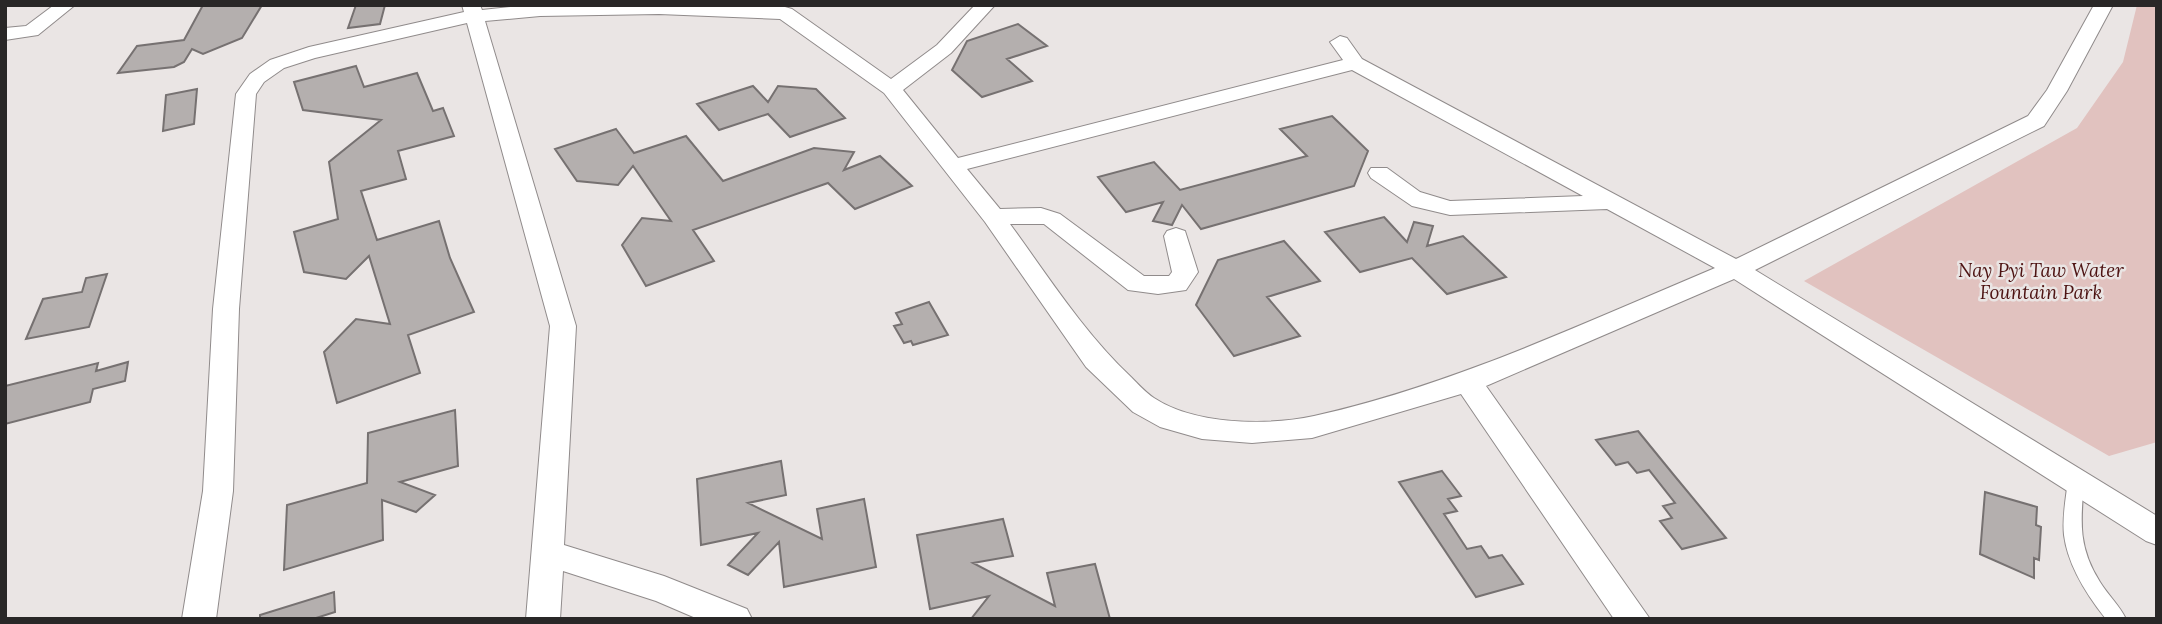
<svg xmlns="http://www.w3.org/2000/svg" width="2162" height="624" font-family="Lora,serif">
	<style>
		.green { fill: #e1c2bf }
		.building { fill: #b4afae; stroke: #767171; stroke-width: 2 }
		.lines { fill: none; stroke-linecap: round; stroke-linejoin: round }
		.lane-casing { stroke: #908b8b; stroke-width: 2 }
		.street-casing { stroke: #908b8b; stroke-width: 2 }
		.lane { fill: #fff; fill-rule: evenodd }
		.street { fill: #fff; fill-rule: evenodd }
		.labels { text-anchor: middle; stroke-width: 5; stroke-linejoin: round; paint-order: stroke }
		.park-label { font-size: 19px; font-style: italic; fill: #4d1312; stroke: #eae5e4 }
	</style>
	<rect width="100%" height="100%" fill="#eae5e4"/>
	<path class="green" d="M2137,5H2157V442L2109,456L1804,281L2077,128L2123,62Z"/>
	<path class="building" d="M203,5H262L242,38L203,54L192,49L184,62L174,67L118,73L137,46L184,40Z
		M356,5H385L380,24L348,28Z
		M1018,24L1047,46L1007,59L1032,81L982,97L952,70L967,41Z
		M356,66L364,87L417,73L433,111L443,108L454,136L398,151L406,179L361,191L377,240L439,221L450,258L474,312L408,335L420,373L337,403L324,352L356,319L390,324L369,256L346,279L304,272L294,232L338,219L329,162L381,120L303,110L294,82Z
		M753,86L768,102L778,86L816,89L845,118L790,137L768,114L719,130L697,104Z
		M197,89L194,124L163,131L166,95Z
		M1332,116L1368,151L1354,186L1201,229L1182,205L1172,225L1153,221L1163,202L1126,212L1098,177L1154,162L1180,190L1307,156L1280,129Z
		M616,129L634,153L686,136L723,181L814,148L854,152L844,170L880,156L912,186L855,209L828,183L693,230L714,261L646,286L622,245L642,218L671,221L633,166L618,185L577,181L555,149Z
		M1384,217L1407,242L1414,222L1433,226L1427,246L1463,236L1506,277L1447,294L1412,258L1360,272L1325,232Z
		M1284,241L1320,281L1267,297L1300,336L1234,356L1196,305L1218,260Z
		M107,274L89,327L26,339L43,299L82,292L86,278Z
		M929,302L948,335L913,345L911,341L904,343L894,326L902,324L896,313Z
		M128,362L125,381L93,389L90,402L5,424V386L98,363L96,371Z
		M455,410L458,466L400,482L435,495L416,512L382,500L383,540L284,570L287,505L367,483L368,433Z
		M1638,431L1673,474L1726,538L1682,549L1660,521L1672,518L1663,506L1675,503L1649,470L1637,473L1628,462L1616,465L1596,440Z
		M781,461L786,495L748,503L822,539L817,509L864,499L876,567L784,587L779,542L748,575L728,565L758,533L701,545L697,479Z
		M1442,471L1461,496L1448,499L1457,511L1444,514L1467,549L1481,546L1489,558L1502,555L1523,584L1476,597L1399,482Z
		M1985,492L2037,507L2036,525L2041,527L2039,560L2034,558V578L1980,554Z
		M1003,519L1013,556L973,563L1055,606L1047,573L1095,564L1110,619H971L989,596L930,609L917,535Z
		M334,592L335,612L313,619H260V615Z"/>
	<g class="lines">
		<defs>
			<path id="lane" d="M2076,474L2082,476L2084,480C2081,520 2077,546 2100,582C2108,595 2120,606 2126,619H2106C2087,595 2068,566 2064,535C2062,517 2066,498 2068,480L2070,476Z"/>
			<path id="street" d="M54,5H75L38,35L5,40V28L26,26Z
				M462,5H480L482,10L530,5L785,7L792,9L891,79L937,45L975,5H995L951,53L903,90L958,158L1343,60L1330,42L1340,36L1347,38L1362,59L1736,259L2028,116L2047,90L2094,5H2113L2067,91L2044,126L1755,270L2157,516V545L2146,541L1734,279L1486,386L1650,619H1614L1461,394L1312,438L1252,443L1202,439L1160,427L1133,412L1086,367L985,222L884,93L780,19L659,14L540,16L485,21L576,326L564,545L664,576L747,609L752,619H698L656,601L563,571L560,619H526L550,326L467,23L315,58L284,68L264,82L256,94L239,309L233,491L216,619H182L203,491L213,309L236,94L250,74L270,60L309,47L464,12ZM1352,70L1583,196L1450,201L1420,192L1387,168H1371L1368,173L1371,178L1412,206L1450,215L1607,209L1715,268C1584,323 1453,385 1314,416C1267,426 1195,425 1154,398C1146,393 1138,384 1131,377C1084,333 1048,276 1010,224H1044L1128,290L1158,294L1186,290L1198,272L1185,231L1176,228L1167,231L1164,236L1172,272L1169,276H1144L1060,214L1041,208L1000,209L967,169Z"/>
		</defs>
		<use href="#lane" class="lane-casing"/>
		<use href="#street" class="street-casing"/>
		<use href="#lane" class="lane"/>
		<use href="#street" class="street"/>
	</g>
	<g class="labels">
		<g class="park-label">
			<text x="2041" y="277">Nay Pyi Taw Water<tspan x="2041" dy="22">Fountain Park</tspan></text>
		</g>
	</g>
	<rect width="2162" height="624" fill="none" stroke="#292727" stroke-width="14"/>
</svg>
